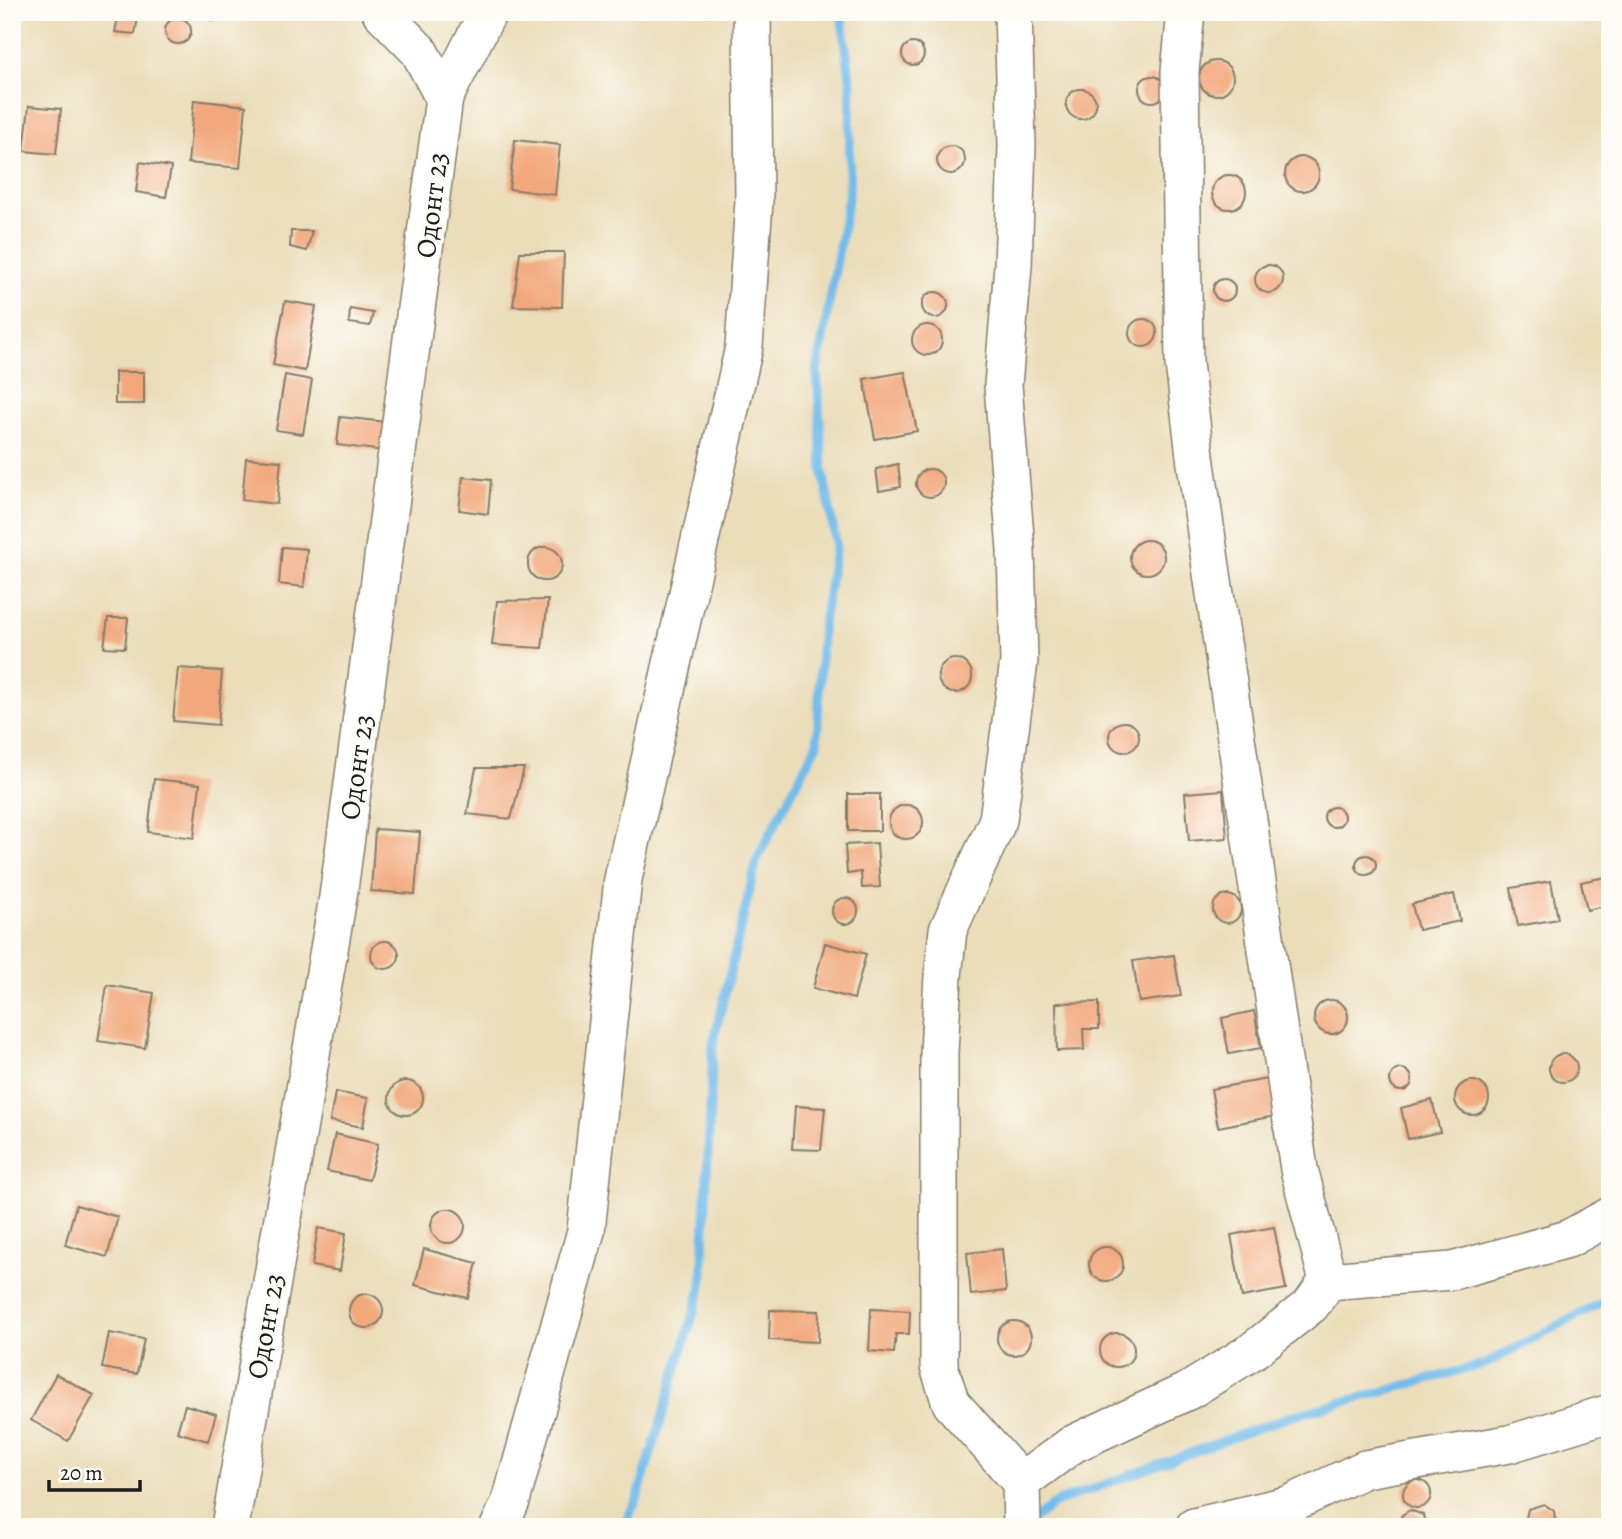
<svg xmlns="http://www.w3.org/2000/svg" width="1622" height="1539" font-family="Alegreya,serif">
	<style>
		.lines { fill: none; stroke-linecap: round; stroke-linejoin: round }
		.stream { stroke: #72bceb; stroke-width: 9 }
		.building { fill: #f2a87c }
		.minor-casing { stroke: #847c6a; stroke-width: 40 }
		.minor { stroke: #fff; stroke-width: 37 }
		.labels { text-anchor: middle; stroke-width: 7; stroke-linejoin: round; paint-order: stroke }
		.street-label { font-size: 28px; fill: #1c1c1c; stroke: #fdfcf7 }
	</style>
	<rect width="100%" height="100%" fill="#fdfcf7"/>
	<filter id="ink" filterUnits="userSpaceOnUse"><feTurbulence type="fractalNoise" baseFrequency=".0143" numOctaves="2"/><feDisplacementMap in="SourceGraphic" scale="14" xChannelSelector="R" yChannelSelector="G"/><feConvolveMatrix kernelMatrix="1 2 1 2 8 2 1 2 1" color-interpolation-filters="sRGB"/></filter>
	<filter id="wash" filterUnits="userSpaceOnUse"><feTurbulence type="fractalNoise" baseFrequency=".00686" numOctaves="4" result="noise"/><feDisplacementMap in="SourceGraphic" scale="28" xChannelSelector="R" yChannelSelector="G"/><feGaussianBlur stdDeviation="1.57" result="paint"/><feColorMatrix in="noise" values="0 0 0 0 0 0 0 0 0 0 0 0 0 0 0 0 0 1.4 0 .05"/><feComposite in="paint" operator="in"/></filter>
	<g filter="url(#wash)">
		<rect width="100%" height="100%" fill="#ebddb9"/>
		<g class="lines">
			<path class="stream" d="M1032,1521L1057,1502L1291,1416L1485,1364L1610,1298
				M622,1527L637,1500L702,1286L713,1044L757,859L817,744L822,630L836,544L823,470L817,371L849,193L851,84L841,12"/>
		</g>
		<g id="blocks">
			<path class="building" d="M119,12H139L135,34L115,32Z
				M186,12H216L214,21Z
				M165 31a13 13 0 1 1 26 0a13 13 0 1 1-26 0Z
				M902 54a11 11 0 1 1 22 0a11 11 0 1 1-22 0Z
				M1199 78a17 17 0 1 1 34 0a17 17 0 1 1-34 0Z
				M1139 89a13 13 0 1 1 26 0a13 13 0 1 1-26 0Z
				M1066 104a15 15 0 1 1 30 0a15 15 0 1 1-30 0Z
				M194,100L246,106L240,168L188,163Z
				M29,106L61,109L56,154L24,151Z
				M515,140L560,145L555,195L509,189Z
				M937 160a14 14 0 1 1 28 0a14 14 0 1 1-28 0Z
				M1285 174a17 17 0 1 1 34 0a17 17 0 1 1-34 0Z
				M140,162L171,167L166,197L136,192Z
				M1212 192a17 17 0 1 1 34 0a17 17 0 1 1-34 0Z
				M291,231H312L307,251L290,247Z
				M520,252H564L562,307L513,306Z
				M1255 279a14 14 0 1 1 28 0a14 14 0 1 1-28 0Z
				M1213 290a11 11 0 1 1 22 0a11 11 0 1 1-22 0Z
				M922 305a13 13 0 1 1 26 0a13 13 0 1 1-26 0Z
				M285,301L316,306L305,371L273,365Z
				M350,309L373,313L370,326L349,323Z
				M1129 333a14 14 0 1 1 28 0a14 14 0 1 1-28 0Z
				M912 340a15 15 0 1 1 30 0a15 15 0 1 1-30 0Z
				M115,372H144V404H115Z
				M905,372L917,431L875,439L864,379Z
				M285,375L312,380L303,434L276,430Z
				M340,417L386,422L383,451L337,445Z
				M246,458L281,461L277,504L242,500Z
				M898,464L901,487L879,491L876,469Z
				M916 483a14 14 0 1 1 28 0a14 14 0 1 1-28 0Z
				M463,477L491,480L488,514L459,510Z
				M1130 557a17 17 0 1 1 34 0a17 17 0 1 1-34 0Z
				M282,547L307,549L304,587L279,584Z
				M528 564a17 17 0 1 1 34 0a17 17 0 1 1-34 0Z
				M548,600L542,648L492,645L497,601Z
				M108,618H128L125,648L104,647Z
				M938 676a17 17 0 1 1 34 0a17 17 0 1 1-34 0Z
				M178,668L222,671L218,725L173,721Z
				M1109 737a15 15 0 1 1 30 0a15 15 0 1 1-30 0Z
				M476,768H524L511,819L467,814Z
				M154,779L200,784L194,838L148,832Z
				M1223,790L1227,838L1189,841L1185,793Z
				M848,794H880V831H848Z
				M889 822a17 17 0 1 1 34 0a17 17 0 1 1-34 0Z
				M1324 817a10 10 0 1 1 20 0a10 10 0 1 1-20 0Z
				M375,829L420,832L415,894L371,891Z
				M877,843L880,887L862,888L861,872L847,874L845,845Z
				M1356 865a10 10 0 1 1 20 0a10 10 0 1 1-20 0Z
				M1610,876V905L1587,910L1581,882Z
				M1551,881L1558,919L1518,926L1511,888Z
				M1454,894L1460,921L1418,930L1412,904Z
				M1213 909a14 14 0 1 1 28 0a14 14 0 1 1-28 0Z
				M832 911a13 13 0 1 1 26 0a13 13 0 1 1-26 0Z
				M371 955a14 14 0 1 1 28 0a14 14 0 1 1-28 0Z
				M825,943L866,954L854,999L813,988Z
				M1174,955L1181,996L1139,1002L1133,961Z
				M107,985L154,993L145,1048L98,1041Z
				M1314 1017a17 17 0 1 1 34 0a17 17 0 1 1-34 0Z
				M1099,1002V1029H1083L1084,1050L1057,1051L1056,1003Z
				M1254,1011L1261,1048L1229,1054L1222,1018Z
				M1549 1068a14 14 0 1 1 28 0a14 14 0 1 1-28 0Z
				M1390 1080a11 11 0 1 1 22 0a11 11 0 1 1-22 0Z
				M1279,1077L1285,1114L1218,1127L1211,1089Z
				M1455 1098a17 17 0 1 1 34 0a17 17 0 1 1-34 0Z
				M389 1098a17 17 0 1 1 34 0a17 17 0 1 1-34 0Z
				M335,1092L368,1098L363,1127L330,1121Z
				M1432,1100L1440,1132L1408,1139L1401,1108Z
				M795,1106L825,1108L821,1150L792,1149Z
				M335,1134L378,1144L369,1180L327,1171Z
				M76,1205L118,1217L107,1257L65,1245Z
				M431 1226a17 17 0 1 1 34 0a17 17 0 1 1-34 0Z
				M1274,1227L1286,1289L1242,1297L1231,1235Z
				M318,1228L346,1233L340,1271L312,1266Z
				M1089 1264a17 17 0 1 1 34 0a17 17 0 1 1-34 0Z
				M424,1249L477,1263L468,1298L415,1285Z
				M1002,1249L1006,1291L971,1295L967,1253Z
				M349 1311a17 17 0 1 1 34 0a17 17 0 1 1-34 0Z
				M871,1309L910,1311L909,1334H896L894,1353L869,1351Z
				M770,1310L819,1311L818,1342L769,1340Z
				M997 1338a17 17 0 1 1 34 0a17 17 0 1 1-34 0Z
				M109,1333L144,1339L137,1374L102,1368Z
				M1100 1350a17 17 0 1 1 34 0a17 17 0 1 1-34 0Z
				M56,1374L94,1395L68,1441L31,1420Z
				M185,1405L216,1414L208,1441L177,1432Z
				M1403 1494a14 14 0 1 1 28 0a14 14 0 1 1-28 0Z
				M1544,1504L1554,1511L1556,1527H1524L1528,1509Z
				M1410,1510L1423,1515L1426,1527H1398L1402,1515Z"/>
		</g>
	</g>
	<g filter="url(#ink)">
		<use href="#blocks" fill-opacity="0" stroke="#847c6a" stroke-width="2"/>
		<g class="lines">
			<defs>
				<path id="minor" d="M381,12L419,51L444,98
					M1013,12L1017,145L1013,266L1003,385L1016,550L1019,661L998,820L948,930L943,976L939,1053V1367L951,1403L1021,1482L1022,1527
					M1328,1281L1452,1271L1568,1239L1610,1216
					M1021,1482L1073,1444L1190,1390L1251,1352L1311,1305L1328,1281L1299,1169L1196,464L1184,363L1180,71L1186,12
					M230,1527L338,897L444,98L488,12
					M499,1527L511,1501L586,1231L623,879L744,347L754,201L752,12
					M1194,1527L1288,1505L1365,1469L1509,1444L1610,1413"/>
			</defs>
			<use href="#minor" class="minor-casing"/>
			<use href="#minor" class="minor"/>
		</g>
	</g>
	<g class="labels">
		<g class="street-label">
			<text transform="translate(431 205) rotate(-83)" y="10">Одонт 23</text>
			<text transform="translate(356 767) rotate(-82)" y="10">Одонт 23</text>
			<text transform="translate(265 1326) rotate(-80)" y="10">Одонт 23</text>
		</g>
	</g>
	<rect width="1622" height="1539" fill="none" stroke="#fdfcf7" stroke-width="42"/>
	<path d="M49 1480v10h91v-10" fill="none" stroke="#1c1c1c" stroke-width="3.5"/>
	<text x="60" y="1480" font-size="21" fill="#1c1c1c" stroke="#fdfcf7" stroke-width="5" paint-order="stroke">20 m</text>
</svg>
